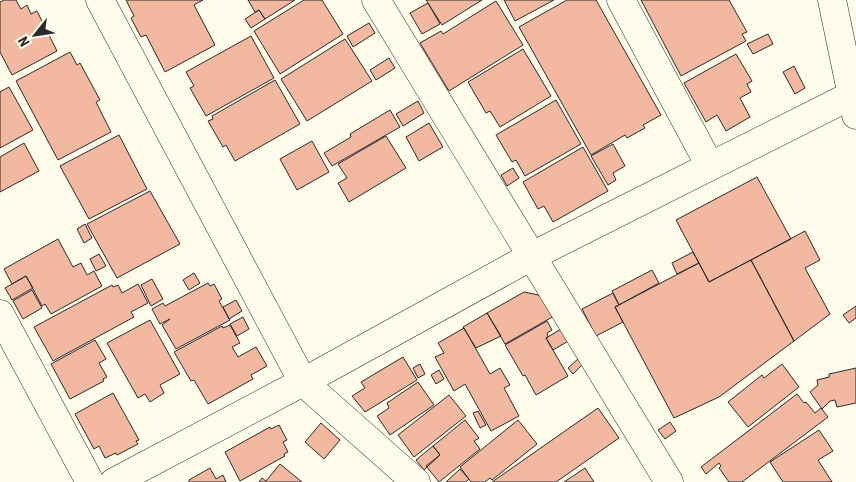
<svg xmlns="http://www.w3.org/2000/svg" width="856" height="482" font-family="'Roboto Condensed',sans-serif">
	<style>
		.building { fill: #f2b8a0; stroke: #2b2b2b }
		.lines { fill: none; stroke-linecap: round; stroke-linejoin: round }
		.minor-casing { stroke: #2b2b2b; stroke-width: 29 }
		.tertiary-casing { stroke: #2b2b2b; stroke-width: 29 }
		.minor { stroke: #fdfbea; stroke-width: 28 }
		.tertiary { stroke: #fdfbea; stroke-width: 28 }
	</style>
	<rect width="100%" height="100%" fill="#fdfbea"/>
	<path class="building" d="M4,0H16L21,9L27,5L31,14L37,11L57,51L12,75L0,52V2Z
		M126,0H203L194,5L215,45L165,72L146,35L141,37L131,18L134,16Z
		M248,0H295L265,19L259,10L255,12Z
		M304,0H322L343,34L280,74L254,31Z
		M426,0H482L442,25Z
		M504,0H554L515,21Z
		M567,0H596L661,115L643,125L645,128L627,138L625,135L591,155L519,27Z
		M641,0H729L747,32L742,34L746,41L681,76Z
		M496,1L523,45L449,91L420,43L441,31L443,34Z
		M428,3L440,24L422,34L410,13Z
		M259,10L265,19L251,28L245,19Z
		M369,23L375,33L353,47L347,36Z
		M768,34L773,44L753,54L747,44Z
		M251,36L274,78L206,116L190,88L194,86L186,72Z
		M345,39L372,81L307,121L281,79Z
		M523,49L551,96L500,127L490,111L486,113L468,82Z
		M70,52L77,65L80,63L100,100L96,102L111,132L58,160L16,81Z
		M736,54L752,81L747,84L751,92L740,98L750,117L726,131L717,115L706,122L684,83Z
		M389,58L395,68L376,80L370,70Z
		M794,66L805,88L795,94L783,72Z
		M275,80L300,124L235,161L226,145L223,147L208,121L213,119L212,116Z
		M9,87L33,130L0,148V92Z
		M556,100L581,144L525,176L516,160L512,162L496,135Z
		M418,101L424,113L403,126L396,114Z
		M390,110L400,127L332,166L324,153L351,137L350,134Z
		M429,123L443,147L419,161L406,137Z
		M119,135L147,189L89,219L60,166Z
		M386,136L406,168L349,202L338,183L347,178L338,164Z
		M312,141L329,172L297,190L280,159Z
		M24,143L39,171L0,192V157Z
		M613,144L625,166L613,173L616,180L608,185L591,156Z
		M583,147L608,191L553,222L544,206L538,209L523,182Z
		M513,168L519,178L507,186L501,175Z
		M757,177L791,239L709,282L676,220Z
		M150,191L180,244L117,278L87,224Z
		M85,224L92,238L84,243L77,229Z
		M805,231L820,260L805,268L830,314L794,341L751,260Z
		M58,239L73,267L81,263L87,275L94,271L102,286L51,314L45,304L42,306L26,276L12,284L4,269Z
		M693,252L699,263L677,274L672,263Z
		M99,254L106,266L96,271L90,259Z
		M751,260L794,341L719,397L674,418L615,307L699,263L709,282Z
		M652,270L659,283L619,305L612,291Z
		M194,273L200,283L189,290L183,280Z
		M26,276L33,288L12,300L5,288Z
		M152,279L163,299L151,306L141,285Z
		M208,283L210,286L214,284L222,299L219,301L230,320L176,349L162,325L170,319L160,324L152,309L163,303L165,306Z
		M138,284L148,303L131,312L134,317L53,361L34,327L112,285L113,287L118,285L122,293Z
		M32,290L42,308L23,319L13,301Z
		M524,292L543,296L554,316L505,344L487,313Z
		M613,293L619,305L615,307L623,322L596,336L582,309Z
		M236,300L242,311L229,319L223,307Z
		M856,306V318L849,323L843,315Z
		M487,313L501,336L476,348L463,327Z
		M243,317L249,329L237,336L230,324Z
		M150,320L180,374L160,385L164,393L150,402L145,394L138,398L107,343Z
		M547,321L552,330L547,333L548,337L546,338L568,376L536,395L525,375L523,376L505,345Z
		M230,325L240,343L232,347L238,357L256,347L267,366L251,375L253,379L208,404L194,380L191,381L174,352L222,326L223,328Z
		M464,328L490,374L500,368L510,385L504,388L519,416L491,431L465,384L454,391L435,357L444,353L438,343Z
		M563,328L570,340L553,350L546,338Z
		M95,340L106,359L99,363L107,377L103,379L104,381L70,399L51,364Z
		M403,357L417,380L365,412L352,396L365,388L361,382Z
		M579,358L584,363L573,374L568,368Z
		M420,364L425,374L418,378L413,368Z
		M782,364L799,387L748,427L728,402L762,375L764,378Z
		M856,368V403L837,407L835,400L830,401L822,409L810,392L818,385L817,380L829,377V374Z
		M439,370L444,379L436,384L431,375Z
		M418,382L434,405L390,435L377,416L389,408L387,403Z
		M113,393L139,440L136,441L138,444L117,455L116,453L105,458L99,446L94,449L75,414Z
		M797,394L804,403L806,402L815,413L821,408L828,417L742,482H729L719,468L721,466L719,463L706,474L701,467Z
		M449,395L466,416L414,457L398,435Z
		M598,408L619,438L556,482H492Z
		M478,411L486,425L480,428L473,413Z
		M465,420L479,438L474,441L480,449L439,482L426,466L440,455L433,446Z
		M518,420L537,444L492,480L490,478L485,482H471L460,467Z
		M670,422L676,431L665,439L658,430Z
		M321,423L340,440L324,459L305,442Z
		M279,425L287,440L283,442L288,452L284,454L285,456L240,481L225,452L270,427L271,429Z
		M819,430L833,451L818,460L832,482H783L770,462Z
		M433,446L440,455L424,470L416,460Z
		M280,464L302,482H259L262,478L266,481Z
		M210,468L216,479L223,475L226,482H189V480Z
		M585,468L594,482H564Z
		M460,469L469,479L466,482H446Z"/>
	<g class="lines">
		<defs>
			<path id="minor" d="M100,0L303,382L416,482
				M376,0L669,482
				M621,0L710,166
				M0,314L90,482
				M114,482L303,382L532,256L856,93"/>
			<path id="tertiary" d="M832,0L856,115"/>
		</defs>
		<use href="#minor" class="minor-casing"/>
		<use href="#tertiary" class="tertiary-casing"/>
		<use href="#minor" class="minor"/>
		<use href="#tertiary" class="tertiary"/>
	</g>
	<g transform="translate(35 35) rotate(240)" stroke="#fdfbea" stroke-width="4" paint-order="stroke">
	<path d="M0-4L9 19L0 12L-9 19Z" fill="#2b2b2b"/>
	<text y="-8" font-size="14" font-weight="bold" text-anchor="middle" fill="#2b2b2b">N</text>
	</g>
</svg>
